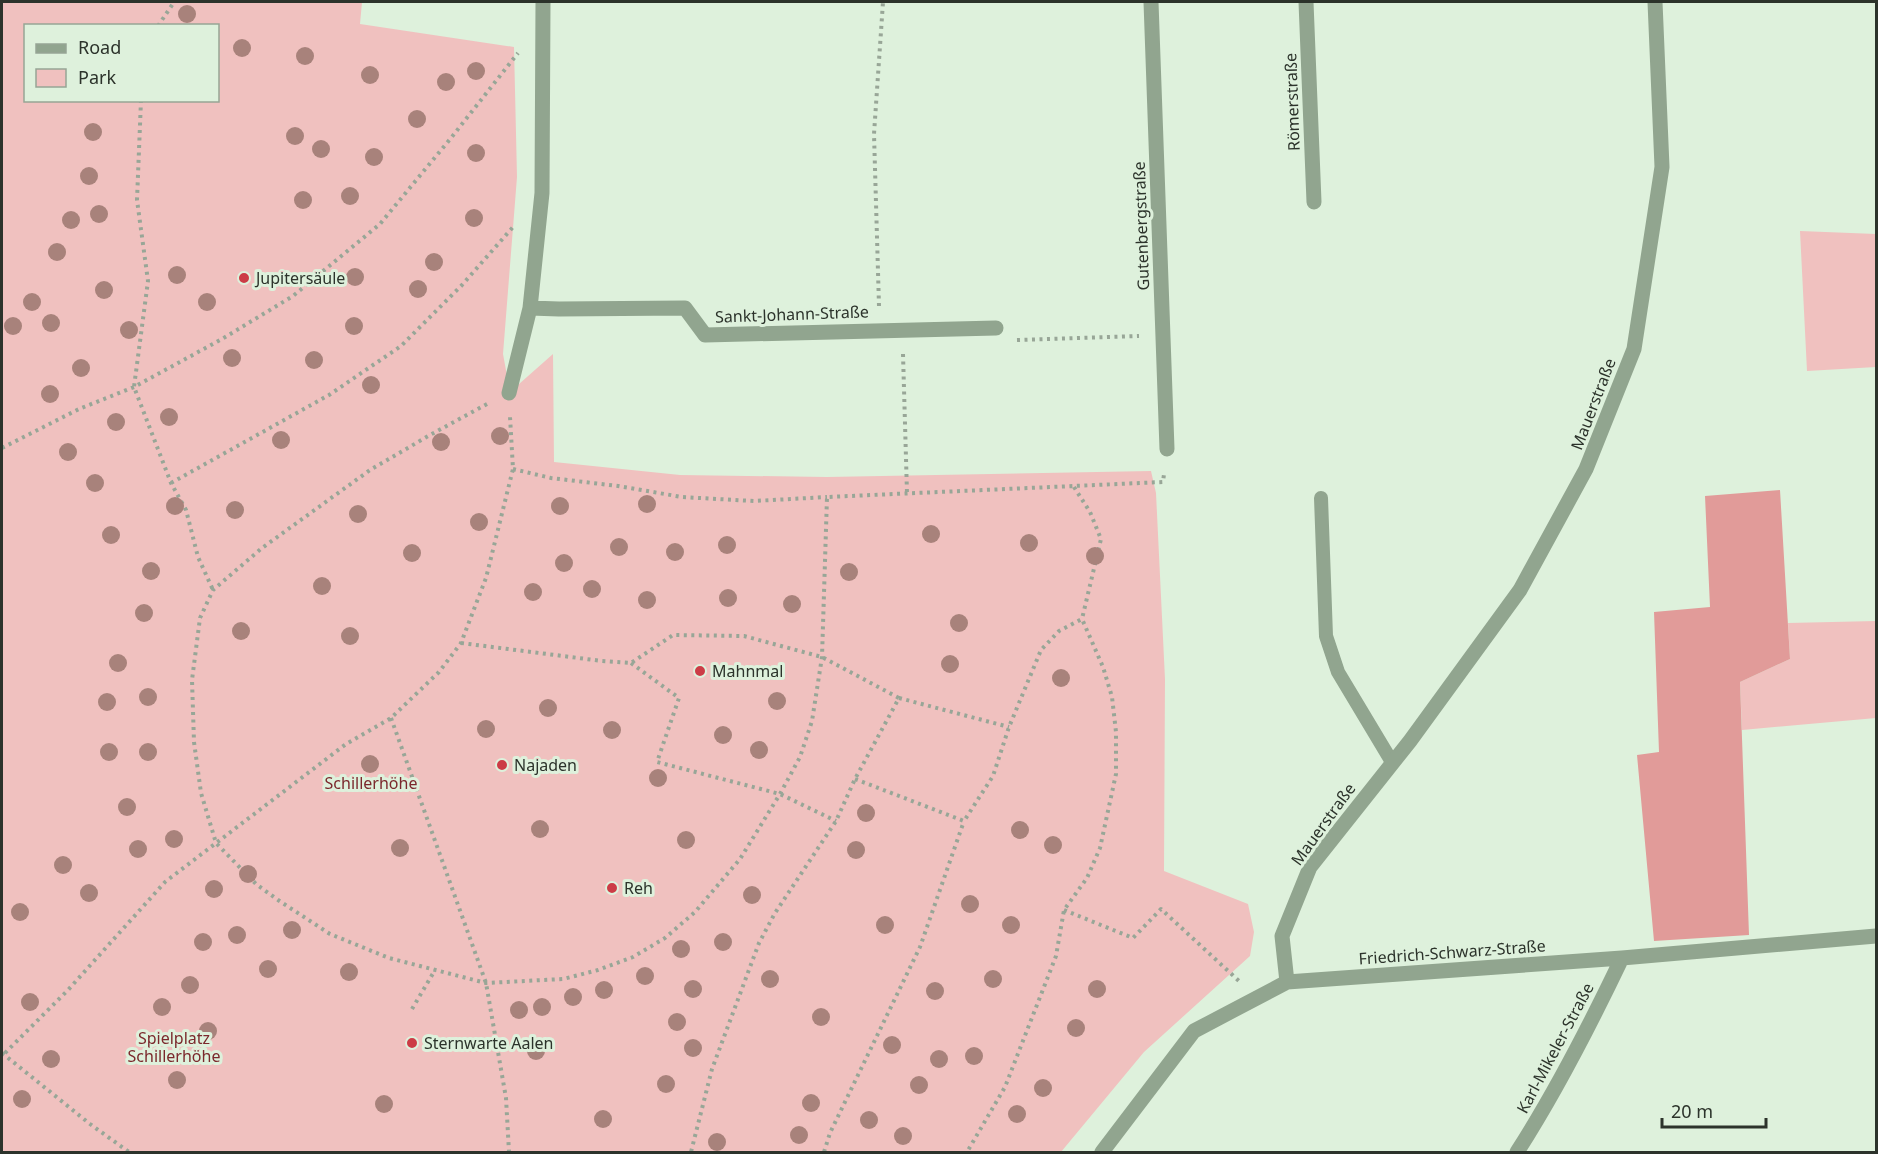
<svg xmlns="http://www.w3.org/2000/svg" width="1878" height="1154" font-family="'Noto Sans',sans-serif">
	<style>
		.green { fill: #f0c1bf; fill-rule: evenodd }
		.forest { fill: #e19b99 }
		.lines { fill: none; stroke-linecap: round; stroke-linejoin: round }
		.path { stroke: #98a697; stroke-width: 4; stroke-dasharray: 3 4.5; stroke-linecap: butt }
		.service { stroke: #91a58f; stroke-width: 14 }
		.minor { stroke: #91a58f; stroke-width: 15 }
		.tree { fill: #a8827b }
		.poi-dot { fill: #cc3c46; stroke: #def1dc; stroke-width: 2 }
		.labels { text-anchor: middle; stroke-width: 6; stroke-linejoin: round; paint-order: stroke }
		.street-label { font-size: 16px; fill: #2c332b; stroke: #def1dc }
		.poi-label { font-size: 16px; fill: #2c332b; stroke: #def1dc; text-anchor: start }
		.park-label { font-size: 16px; fill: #7b282c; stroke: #def1dc }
	</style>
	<rect width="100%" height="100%" fill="#def1dc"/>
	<path class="green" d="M2,2H362L360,24L514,47L517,177L503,354L510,392L553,354L554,462L680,475L827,477L1151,471L1156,493L1165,679L1164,871L1248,904L1254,932L1250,956L1144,1052L1061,1152H2ZM26,26H218V100H26Z
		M1800,231L1876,234V367L1807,371Z
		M1876,621V718L1742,730L1740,682L1790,659L1788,623Z"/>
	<path class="forest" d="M1780,490L1790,659L1740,682L1749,935L1654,941L1637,755L1659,752L1654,612L1710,607L1705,496Z"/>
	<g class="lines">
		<path class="path" d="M158,26L174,2
			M141,100L137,200L148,281L134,387L171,483L186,510L198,557L213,590
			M879,306L874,134L883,2
			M1017,340L1139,336
			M903,354L907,493
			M487,404L430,435L370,470L262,548L213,590L200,618L192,680L194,742L201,793L216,843L256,884L278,900L330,934L389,958L486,983L563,979L598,970L633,957L665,938L695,912L740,859L780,794L800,757L812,721L822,657L827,497L1163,482L1164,474
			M2,448L79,409L134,387L222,339L293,296L380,224L451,138L518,53
			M513,469L551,478L618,486L682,497L754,501L827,497
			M171,483L329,395L401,346L462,285L513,227
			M1074,487L1090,512L1101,539L1082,619
			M461,643L602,661L631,663L673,635L744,636L822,657L899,698L855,779L836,821L775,913L759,943L712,1069L691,1152
			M631,663L679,698L657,762L780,794L836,821
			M899,698L1009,727
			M391,718L486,983L506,1098L509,1152
			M855,779L964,821L993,776L1009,727L1041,650L1059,631L1082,619L1103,667L1112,697L1116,732V774L1100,848L1087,878L1064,910L1056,956L1005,1087L967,1152
			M1064,910L1133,938L1161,909L1239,981
			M412,1009L435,970
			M2,1053L90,1124L129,1152
			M5,1053L68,990L165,882L346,744L391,718L439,672L461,643L486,578L513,469L510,417
			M824,1152L830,1133L920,947L964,821"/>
		<path class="service" d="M1321,498L1326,636L1338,672L1392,762"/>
		<path class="minor" d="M1151,2L1167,449
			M1306,2L1314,202
			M530,308L559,309L685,308L705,335L996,328
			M509,393L530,308L542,193L543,2
			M1287,982L1282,936L1310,867L1410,741L1520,590L1586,469L1634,349L1662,167L1655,2
			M1102,1152L1194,1031L1287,982L1622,958L1876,936
			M1517,1152C1557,1090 1590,1025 1622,958"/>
	</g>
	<g class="tree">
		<circle cx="187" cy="14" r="9"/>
		<circle cx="242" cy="48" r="9"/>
		<circle cx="305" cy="56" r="9"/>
		<circle cx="476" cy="71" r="9"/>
		<circle cx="370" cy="75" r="9"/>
		<circle cx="446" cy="82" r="9"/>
		<circle cx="417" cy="119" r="9"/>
		<circle cx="93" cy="132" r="9"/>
		<circle cx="295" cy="136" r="9"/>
		<circle cx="321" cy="149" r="9"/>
		<circle cx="476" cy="153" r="9"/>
		<circle cx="374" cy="157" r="9"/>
		<circle cx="89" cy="176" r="9"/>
		<circle cx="350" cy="196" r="9"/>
		<circle cx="303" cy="200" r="9"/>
		<circle cx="99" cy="214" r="9"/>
		<circle cx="474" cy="218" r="9"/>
		<circle cx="71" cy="220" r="9"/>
		<circle cx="57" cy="252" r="9"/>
		<circle cx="434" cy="262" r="9"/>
		<circle cx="177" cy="275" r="9"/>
		<circle cx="355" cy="277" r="9"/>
		<circle cx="418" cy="289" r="9"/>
		<circle cx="104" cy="290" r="9"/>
		<circle cx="32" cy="302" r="9"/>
		<circle cx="207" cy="302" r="9"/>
		<circle cx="51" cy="323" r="9"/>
		<circle cx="13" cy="326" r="9"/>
		<circle cx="354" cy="326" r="9"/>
		<circle cx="129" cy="330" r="9"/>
		<circle cx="232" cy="358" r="9"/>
		<circle cx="314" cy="360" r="9"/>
		<circle cx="81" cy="368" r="9"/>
		<circle cx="371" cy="385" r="9"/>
		<circle cx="50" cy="394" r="9"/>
		<circle cx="169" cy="417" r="9"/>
		<circle cx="116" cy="422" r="9"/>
		<circle cx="500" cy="436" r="9"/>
		<circle cx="281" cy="440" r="9"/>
		<circle cx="441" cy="442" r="9"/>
		<circle cx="68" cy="452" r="9"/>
		<circle cx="95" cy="483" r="9"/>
		<circle cx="647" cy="504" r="9"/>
		<circle cx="175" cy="506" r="9"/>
		<circle cx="560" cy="506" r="9"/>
		<circle cx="235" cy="510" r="9"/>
		<circle cx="358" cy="514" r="9"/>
		<circle cx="479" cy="522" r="9"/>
		<circle cx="931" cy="534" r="9"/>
		<circle cx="111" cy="535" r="9"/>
		<circle cx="1029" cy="543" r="9"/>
		<circle cx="727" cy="545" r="9"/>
		<circle cx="619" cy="547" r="9"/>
		<circle cx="675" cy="552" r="9"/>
		<circle cx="412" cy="553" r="9"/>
		<circle cx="1095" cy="556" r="9"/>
		<circle cx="564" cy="563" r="9"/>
		<circle cx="151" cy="571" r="9"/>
		<circle cx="849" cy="572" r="9"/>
		<circle cx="322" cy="586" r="9"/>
		<circle cx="592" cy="589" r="9"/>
		<circle cx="533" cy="592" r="9"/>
		<circle cx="728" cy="598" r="9"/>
		<circle cx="647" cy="600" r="9"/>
		<circle cx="792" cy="604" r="9"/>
		<circle cx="144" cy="613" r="9"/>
		<circle cx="959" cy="623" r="9"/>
		<circle cx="241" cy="631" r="9"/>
		<circle cx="350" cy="636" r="9"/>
		<circle cx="118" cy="663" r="9"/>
		<circle cx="950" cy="664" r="9"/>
		<circle cx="1061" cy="678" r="9"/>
		<circle cx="148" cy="697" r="9"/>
		<circle cx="777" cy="701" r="9"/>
		<circle cx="107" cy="702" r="9"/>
		<circle cx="548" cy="708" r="9"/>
		<circle cx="486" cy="729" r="9"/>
		<circle cx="612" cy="730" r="9"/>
		<circle cx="723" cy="735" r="9"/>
		<circle cx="759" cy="750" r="9"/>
		<circle cx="109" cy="752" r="9"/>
		<circle cx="148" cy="752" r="9"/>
		<circle cx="370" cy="764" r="9"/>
		<circle cx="658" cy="778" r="9"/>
		<circle cx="127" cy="807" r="9"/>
		<circle cx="866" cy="813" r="9"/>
		<circle cx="540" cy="829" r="9"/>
		<circle cx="1020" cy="830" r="9"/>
		<circle cx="174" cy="839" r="9"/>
		<circle cx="686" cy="840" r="9"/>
		<circle cx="1053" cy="845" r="9"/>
		<circle cx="400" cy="848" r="9"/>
		<circle cx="138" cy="849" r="9"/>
		<circle cx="856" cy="850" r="9"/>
		<circle cx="63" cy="865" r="9"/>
		<circle cx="248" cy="874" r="9"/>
		<circle cx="214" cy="889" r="9"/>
		<circle cx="89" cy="893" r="9"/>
		<circle cx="752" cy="895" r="9"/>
		<circle cx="970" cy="904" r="9"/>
		<circle cx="20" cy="912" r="9"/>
		<circle cx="885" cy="925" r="9"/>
		<circle cx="1011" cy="925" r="9"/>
		<circle cx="292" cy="930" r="9"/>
		<circle cx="237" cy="935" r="9"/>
		<circle cx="203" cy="942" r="9"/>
		<circle cx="723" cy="942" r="9"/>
		<circle cx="681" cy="949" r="9"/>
		<circle cx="268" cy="969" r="9"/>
		<circle cx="349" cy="972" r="9"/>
		<circle cx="645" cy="976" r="9"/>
		<circle cx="770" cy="979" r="9"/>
		<circle cx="993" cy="979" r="9"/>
		<circle cx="190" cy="985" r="9"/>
		<circle cx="693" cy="989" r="9"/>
		<circle cx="1097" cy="989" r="9"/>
		<circle cx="604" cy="990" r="9"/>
		<circle cx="935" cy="991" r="9"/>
		<circle cx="573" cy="997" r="9"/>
		<circle cx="30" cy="1002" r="9"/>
		<circle cx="162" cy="1007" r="9"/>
		<circle cx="542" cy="1007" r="9"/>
		<circle cx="519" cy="1010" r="9"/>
		<circle cx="821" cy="1017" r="9"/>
		<circle cx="677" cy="1022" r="9"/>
		<circle cx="1076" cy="1028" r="9"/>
		<circle cx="208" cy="1031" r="9"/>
		<circle cx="892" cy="1045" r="9"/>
		<circle cx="693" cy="1048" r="9"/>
		<circle cx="536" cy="1051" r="9"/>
		<circle cx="974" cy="1056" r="9"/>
		<circle cx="51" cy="1059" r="9"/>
		<circle cx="939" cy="1059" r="9"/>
		<circle cx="177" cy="1080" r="9"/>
		<circle cx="666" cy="1084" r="9"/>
		<circle cx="919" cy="1085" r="9"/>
		<circle cx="1043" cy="1088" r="9"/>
		<circle cx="22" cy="1099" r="9"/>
		<circle cx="811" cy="1103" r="9"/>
		<circle cx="384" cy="1104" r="9"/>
		<circle cx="1017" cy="1114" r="9"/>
		<circle cx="603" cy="1119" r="9"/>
		<circle cx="869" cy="1120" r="9"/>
		<circle cx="799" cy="1135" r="9"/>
		<circle cx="903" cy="1136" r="9"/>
		<circle cx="717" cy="1142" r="9"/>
	</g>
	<g class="poi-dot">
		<circle cx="244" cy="278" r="6"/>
		<circle cx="700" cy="671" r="6"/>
		<circle cx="502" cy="765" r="6"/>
		<circle cx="612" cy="888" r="6"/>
		<circle cx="412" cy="1043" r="6"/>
	</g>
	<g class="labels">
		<g class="street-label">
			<text transform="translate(1292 102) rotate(-92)" y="6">Römerstraße</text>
			<text transform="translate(1141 226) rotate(-92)" y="6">Gutenbergstraße</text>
			<text transform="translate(792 314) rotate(-2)" y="6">Sankt-Johann-Straße</text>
			<text transform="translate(1593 404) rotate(-69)" y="6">Mauerstraße</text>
			<text transform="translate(1323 824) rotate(-54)" y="6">Mauerstraße</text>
			<text transform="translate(1452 952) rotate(-4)" y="6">Friedrich-Schwarz-Straße</text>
			<text transform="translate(1555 1048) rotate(-62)" y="6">Karl-Mikeler-Straße</text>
		</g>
		<g class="poi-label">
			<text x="256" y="284">Jupitersäule</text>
			<text x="712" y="677">Mahnmal</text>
			<text x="514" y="771">Najaden</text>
			<text x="624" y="894">Reh</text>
			<text x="424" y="1049">Sternwarte Aalen</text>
		</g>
		<g class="park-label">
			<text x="371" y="789">Schillerhöhe</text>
			<text x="174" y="1044">Spielplatz<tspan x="174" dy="18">Schillerhöhe</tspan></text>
		</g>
	</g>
	<rect width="1878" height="1154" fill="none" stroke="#2c332b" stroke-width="6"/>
	<rect x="24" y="24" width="195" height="78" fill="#def1dc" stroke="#97a595" stroke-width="1.5"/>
	<rect x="36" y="44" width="30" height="9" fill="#91a58f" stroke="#97a595" stroke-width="1.5"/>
	<text x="78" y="54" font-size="18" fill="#2c332b">Road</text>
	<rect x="36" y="69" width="30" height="18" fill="#f0c1bf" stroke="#97a595" stroke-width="1.5"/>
	<text x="78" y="84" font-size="18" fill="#2c332b">Park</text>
	<path d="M1662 1118v9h104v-9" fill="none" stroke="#2c332b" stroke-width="3"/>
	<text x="1671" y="1118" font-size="18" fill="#2c332b" stroke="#def1dc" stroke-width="4.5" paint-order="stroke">20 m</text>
</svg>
